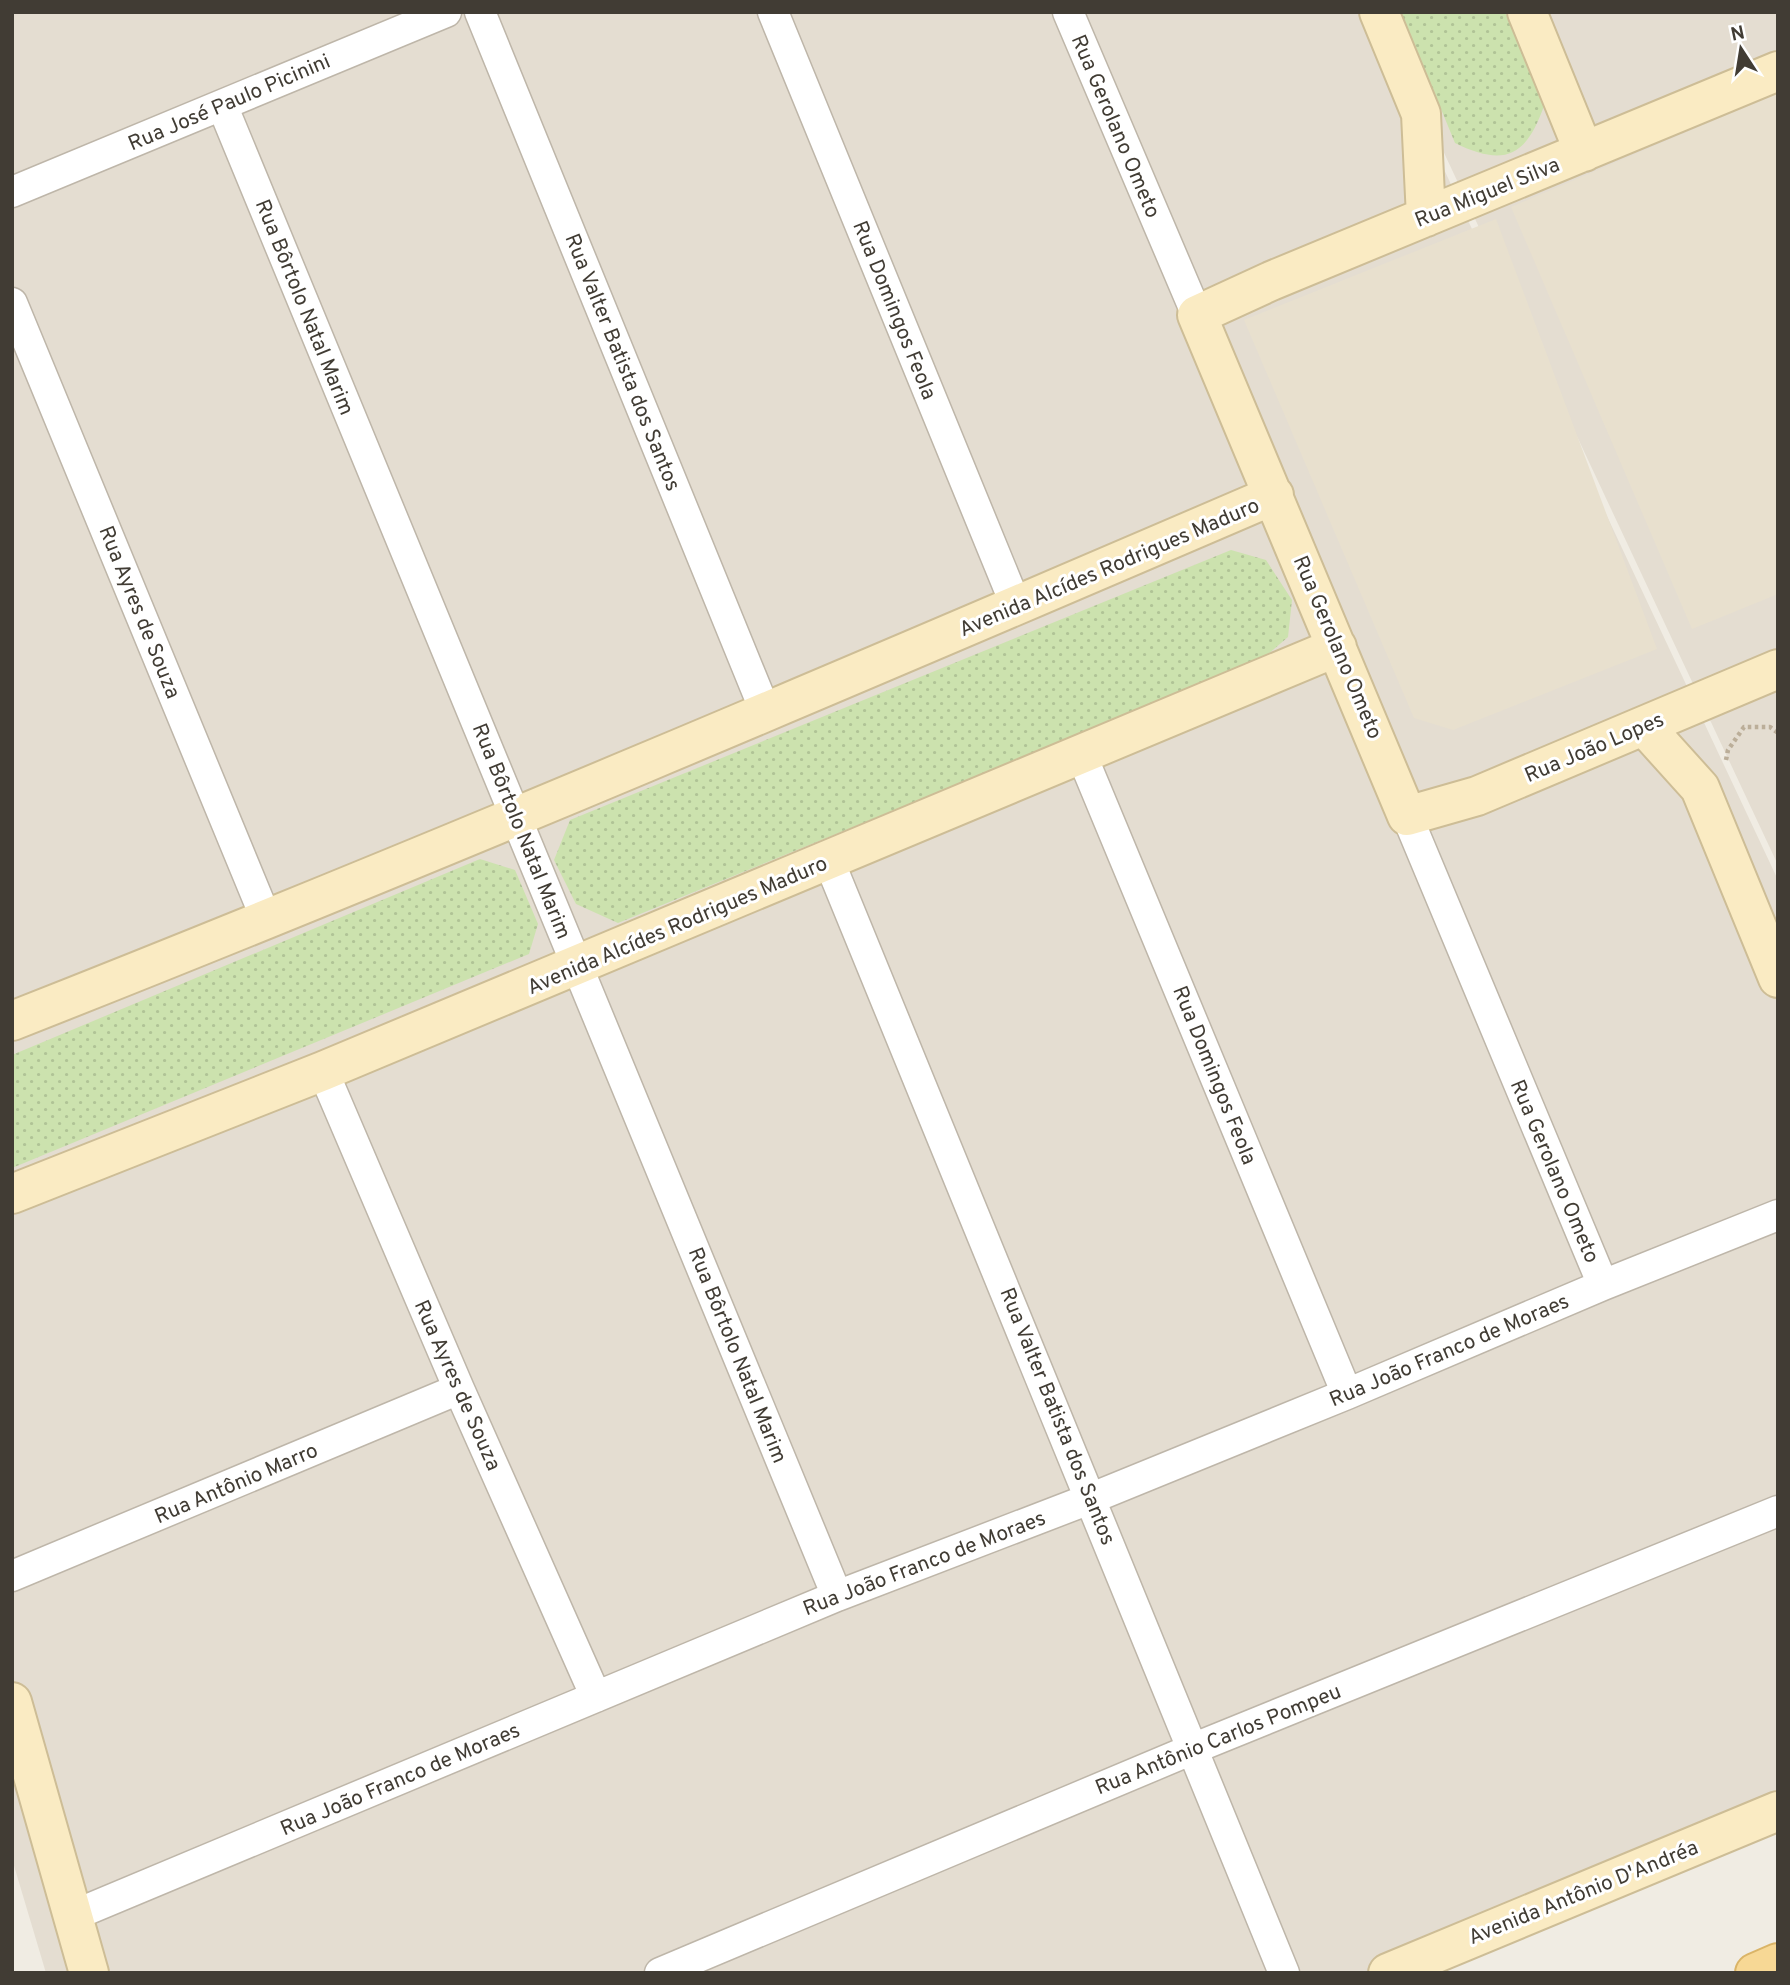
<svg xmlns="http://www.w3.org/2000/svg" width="1790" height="1985" font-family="Overpass,sans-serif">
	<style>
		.residential { fill: #e4ddd1 }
		.education { fill: #e8e0ce }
		.grass { fill: url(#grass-dots) }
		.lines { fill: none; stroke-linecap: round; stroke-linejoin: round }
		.street-casing { stroke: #beb6a9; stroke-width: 33 }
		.secondary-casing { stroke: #cdbd96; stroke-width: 42 }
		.primary-casing { stroke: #dab467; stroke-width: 42 }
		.path { stroke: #bbae99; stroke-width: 4.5; stroke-dasharray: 3.5 3.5; stroke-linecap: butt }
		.street { stroke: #fff; stroke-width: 30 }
		.secondary { stroke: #faebc3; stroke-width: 38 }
		.primary { stroke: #f7d895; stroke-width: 38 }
		.labels { text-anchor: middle; stroke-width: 6; stroke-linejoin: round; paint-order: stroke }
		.street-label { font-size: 21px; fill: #413c34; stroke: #fff }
	</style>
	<defs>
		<pattern id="grass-dots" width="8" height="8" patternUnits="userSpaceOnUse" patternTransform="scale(1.75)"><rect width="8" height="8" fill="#cce2ae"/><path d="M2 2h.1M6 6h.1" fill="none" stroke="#b0c396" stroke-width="1.8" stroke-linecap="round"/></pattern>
	</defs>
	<rect width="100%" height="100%" fill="#f0ece3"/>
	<path class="residential" d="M12,12H1370L1778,880V1815L1438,1973H46L12,1859Z
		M1378,12H1778V865Z"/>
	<path class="education" d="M1778,93V594L1692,629L1511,207Z
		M1496,219L1657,649L1453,730L1414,718L1244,320Z"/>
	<path class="grass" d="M1401,12H1505L1544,106C1526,157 1504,167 1455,143Z
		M1231,550L1266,560L1292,600L1288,637L1260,661L618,923L576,904L554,860L570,820Z
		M480,859L515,870L538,924L529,954L12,1168V1055Z"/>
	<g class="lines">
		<defs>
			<path id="street" d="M480,12L766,713
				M773,12L1017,608
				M1068,12L1197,315
				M222,105L837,1596
				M12,192L446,12
				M12,303L267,921
				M1082,756L1347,1394
				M1407,816L1603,1285
				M829,861L1284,1973
				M323,1071L459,1389L596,1697
				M12,1576L459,1389
				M72,1916L837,1596L1092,1498L1347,1394L1603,1285L1778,1215
				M660,1973L1207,1743L1778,1511"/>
			<path id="secondary" d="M1379,12L1421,114L1426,217
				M1527,12L1584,152
				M1778,71L1271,281L1197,315L1407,816L1477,796L1778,669
				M1645,727L1700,788L1778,978
				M12,1021C436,854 855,675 1274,495
				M12,1194L323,1071L1337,647
				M12,1702L89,1973
				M1388,1973L1778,1811"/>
			<path id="primary" d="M1755,1973L1778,1963"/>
		</defs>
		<use href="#street" class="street-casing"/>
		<use href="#secondary" class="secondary-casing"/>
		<use href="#primary" class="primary-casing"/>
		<path class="path" d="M1726,760L1728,750L1744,727H1770L1778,733"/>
		<use href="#street" class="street"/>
		<use href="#secondary" class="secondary"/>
		<use href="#primary" class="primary"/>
	</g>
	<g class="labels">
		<g class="street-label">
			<text transform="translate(229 102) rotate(-23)" y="7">Rua José Paulo Picinini</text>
			<text transform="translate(1116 126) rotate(67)" y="7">Rua Gerolano Ometo</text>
			<text transform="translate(1487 192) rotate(-22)" y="7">Rua Miguel Silva</text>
			<text transform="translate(305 307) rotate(68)" y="7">Rua Bôrtolo Natal Marim</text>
			<text transform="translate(895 310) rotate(68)" y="7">Rua Domingos Feola</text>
			<text transform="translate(623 362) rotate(68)" y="7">Rua Valter Batista dos Santos</text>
			<text transform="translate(1109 567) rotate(-23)" y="7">Avenida Alcídes Rodrigues Maduro</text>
			<text transform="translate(140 612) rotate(68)" y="7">Rua Ayres de Souza</text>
			<text transform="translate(1338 647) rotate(67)" y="7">Rua Gerolano Ometo</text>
			<text transform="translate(1594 747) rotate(-23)" y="7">Rua João Lopes</text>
			<text transform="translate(522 831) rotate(68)" y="7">Rua Bôrtolo Natal Marim</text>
			<text transform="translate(677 925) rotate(-23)" y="7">Avenida Alcídes Rodrigues Maduro</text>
			<text transform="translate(1215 1075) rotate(68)" y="7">Rua Domingos Feola</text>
			<text transform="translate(1555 1171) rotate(67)" y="7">Rua Gerolano Ometo</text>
			<text transform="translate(1449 1350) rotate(-23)" y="7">Rua João Franco de Moraes</text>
			<text transform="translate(738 1355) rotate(68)" y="7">Rua Bôrtolo Natal Marim</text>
			<text transform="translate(458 1385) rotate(66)" y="7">Rua Ayres de Souza</text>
			<text transform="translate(1058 1416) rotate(68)" y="7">Rua Valter Batista dos Santos</text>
			<text transform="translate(236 1483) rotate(-23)" y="7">Rua Antônio Marro</text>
			<text transform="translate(924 1563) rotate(-21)" y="7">Rua João Franco de Moraes</text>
			<text transform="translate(1218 1739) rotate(-22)" y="7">Rua Antônio Carlos Pompeu</text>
			<text transform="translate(400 1779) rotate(-23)" y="7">Rua João Franco de Moraes</text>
			<text transform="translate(1583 1892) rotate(-22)" y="7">Avenida Antônio D'Andréa</text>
		</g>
	</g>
	<rect width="1790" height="1985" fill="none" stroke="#413c34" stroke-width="28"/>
	<g transform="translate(1741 49) rotate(348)" stroke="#ffffff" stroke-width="5" paint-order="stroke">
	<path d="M0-5L12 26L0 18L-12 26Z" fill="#413c34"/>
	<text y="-10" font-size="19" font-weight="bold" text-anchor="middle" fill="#413c34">N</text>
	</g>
</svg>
